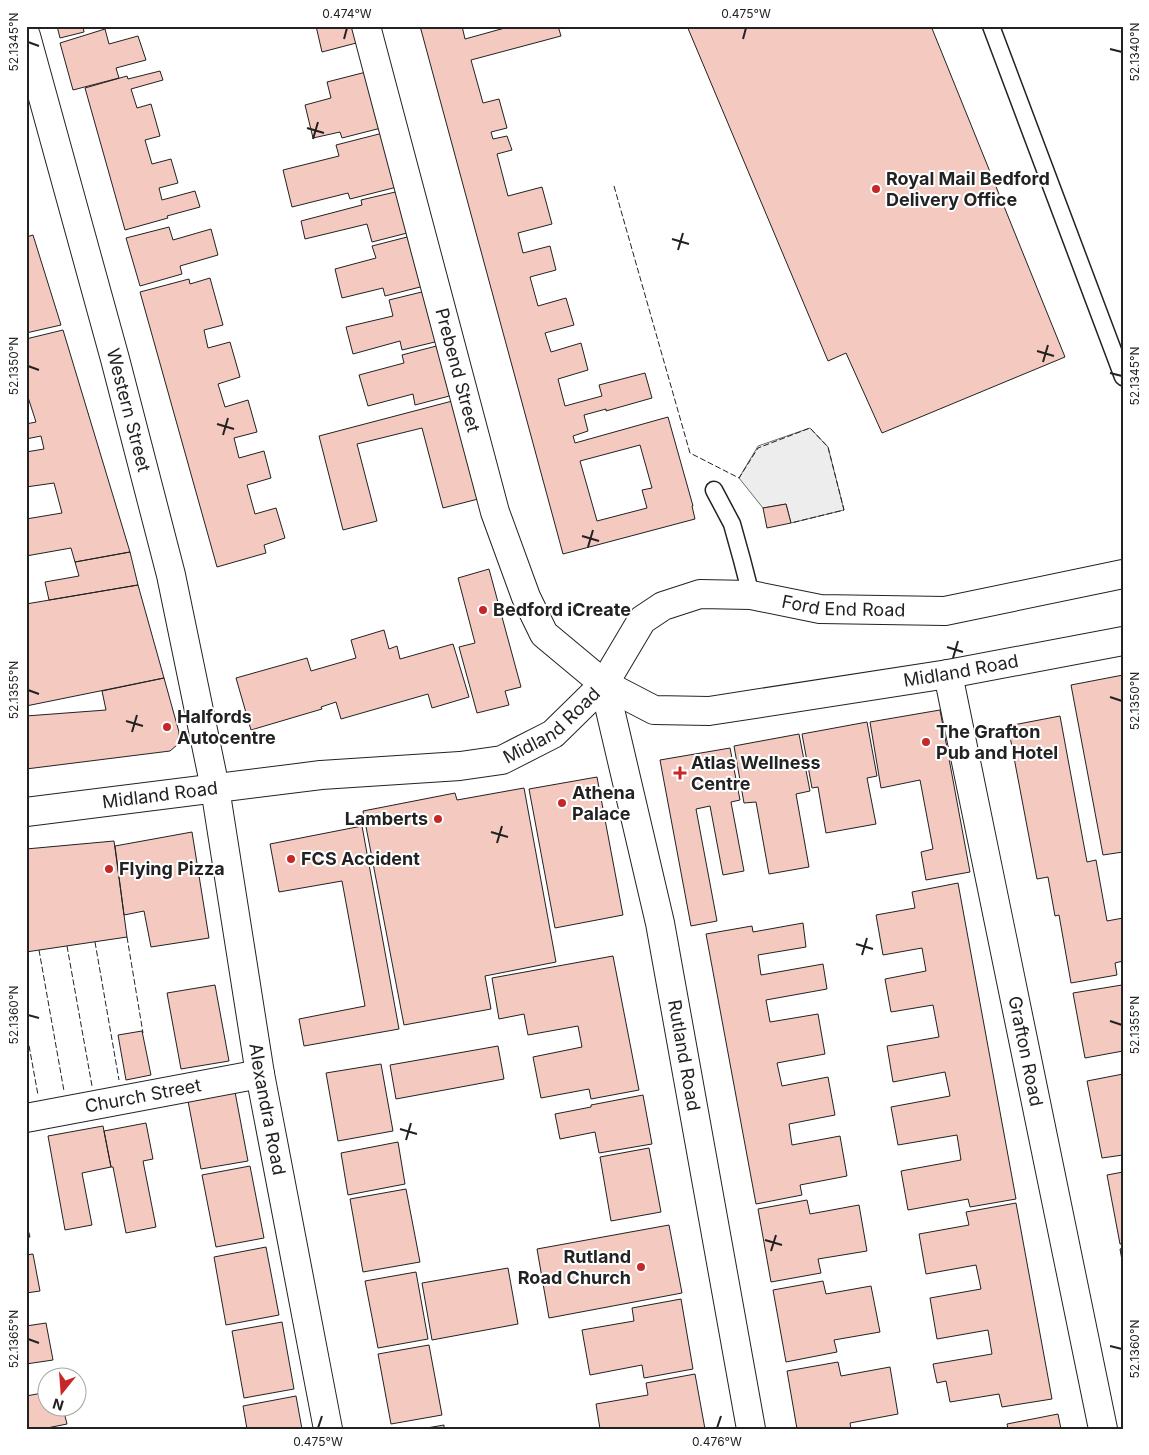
<svg xmlns="http://www.w3.org/2000/svg" width="1149" height="1455" font-family="Inter,sans-serif">
	<style>
		.parking { fill: #ededed; stroke: #6f6f6f }
		.building { fill: #f3c9c0; stroke: #222; fill-rule: evenodd }
		.lines { fill: none; stroke-linecap: round; stroke-linejoin: round }
		.service-casing { stroke: #222; stroke-width: 19 }
		.minor-casing { stroke: #222; stroke-width: 30 }
		.tertiary-casing { stroke: #222; stroke-width: 30 }
		.primary-casing { stroke: #222; stroke-width: 30 }
		.service { stroke: #fff; stroke-width: 16 }
		.minor { stroke: #fff; stroke-width: 28 }
		.tertiary { stroke: #fff; stroke-width: 28 }
		.primary { stroke: #fff; stroke-width: 28 }
		.fence { stroke: #222; stroke-width: 1; stroke-dasharray: 6 2.5; stroke-linecap: butt }
		.ticks { fill: none; stroke: #222; stroke-width: 2 }
		.poi-dot { fill: #c62828; stroke: #fff; stroke-width: 2 }
		.labels { text-anchor: middle; stroke-width: 4; stroke-linejoin: round; paint-order: stroke }
		.poi-label { font-size: 18px; font-weight: bold; fill: #222; stroke: #fff; text-anchor: start }
		.street-label { font-size: 18px; fill: #222; stroke: #fff }
		.neatline { fill: none; stroke: #222; stroke-width: 2 }
		.ticks-label { font-size: 12px; text-anchor: middle; fill: #222 }
	</style>
	<rect width="100%" height="100%" fill="#fff"/>
	<path class="parking" d="M810,428L828,447L844,510L791,523L786,504L763,508L739,478L758,446Z"/>
	<path class="building" d="M57,26H83L84,32L60,38Z
		M316,26H361L364,41L322,52Z
		M420,26H462L465,39L512,26H558L561,36L471,60L483,103L499,99L507,128L491,132L493,139L507,136L512,150L497,154L508,196L542,187L552,224L518,233L523,253L550,246L556,270L530,277L538,306L566,298L574,325L545,333L551,352L581,343L588,370L558,379L565,406L602,396L599,385L645,373L652,398L606,411V409L584,415L588,431L573,436L575,443L668,417L693,506H692L695,519L563,554ZM640,445L652,488L642,490L647,508L597,521L580,461Z
		M687,26H931L1065,357L882,433L846,353L828,361Z
		M105,29L109,44L138,36L146,60L116,68L119,78L73,90L60,43Z
		M160,71L163,80L131,89L137,108L151,104L160,136L145,140L152,164L171,159L178,183L159,188L162,200L195,191L200,207L167,216L168,218L125,230L85,88L127,76L128,79Z
		M370,71L385,127L342,138L340,132L313,138L305,105L331,98L327,82Z
		M383,133L397,187L350,199L348,193L292,207L283,170L339,156L336,145Z
		M404,190L415,231L372,242L367,224L305,239L301,221L362,205L361,200Z
		M169,227L173,240L211,229L218,255L180,266L182,274L140,286L126,238Z
		M33,235L61,325L26,333V237Z
		M415,235L428,285L385,296L383,288L342,298L335,269L376,258L372,246Z
		M210,278L223,325L204,330L208,348L230,342L240,377L218,384L225,407L248,400L257,432L234,438L239,458L264,451L271,478L247,485L255,514L276,508L285,538L264,545L266,553L217,567L140,292L189,279L190,284Z
		M430,290L443,340L402,350L400,341L353,354L346,327L393,316L389,300Z
		M63,330L130,552L75,562L71,548L26,556V519L62,513L54,483L26,487V452L44,449L41,436L26,439V424L36,422L26,391V339Z
		M444,344L457,394L415,405L413,394L368,406L359,375L404,363L402,355Z
		M460,399L486,497L443,508L422,428L357,444L377,521L343,530L319,436Z
		M786,504L791,523L767,528L763,508Z
		M130,552L138,585L49,600L45,582L79,576L75,562Z
		M489,569L521,687L505,691L509,705L477,713L459,647L475,643L458,578Z
		M138,585L164,678L26,706V604Z
		M384,630L389,649L397,646L400,659L453,644L469,697L432,708L428,694L341,719L336,702L321,707L322,709L251,730L236,678L307,658L311,671L356,658L351,640Z
		M1123,675V852L1103,855L1071,685Z
		M164,678L179,732L177,745L170,751L26,769V716L106,710L102,691Z
		M940,710L970,872L926,880L921,852L933,849L920,780L881,788L870,722Z
		M1060,716L1087,862L1096,860L1107,921L1123,918V961L1115,963L1117,975L1071,983L1059,915L1055,916L1048,877L1037,879L1008,726Z
		M867,722L877,776L867,778L876,824L826,833L818,787L812,788L802,734Z
		M799,734L810,791L796,794L809,867L769,874L756,802L744,803L734,746Z
		M730,748L740,800L731,802L744,871L723,875L710,806L696,809L717,921L691,926L660,760Z
		M597,777L623,915L555,928L529,789Z
		M524,788L556,962L485,976L491,1009L404,1025L363,811L455,793L457,800Z
		M362,826L399,1029L304,1046L299,1019L365,1006L342,881L279,892L270,844Z
		M192,832L209,938L151,947L144,911L124,915L115,846Z
		M114,841L127,937L26,952V849Z
		M958,883L1016,1199L970,1207L968,1199L908,1210L901,1171L961,1160L957,1135L898,1145L891,1107L950,1096L945,1072L893,1082L887,1046L939,1037L933,1005L891,1012L885,979L926,971L922,948L883,955L876,915L915,908L912,892Z
		M803,923L806,947L758,955L761,975L823,964L827,989L766,1000L770,1022L818,1014L825,1054L777,1063L782,1086L828,1077L835,1115L789,1124L792,1145L840,1136L847,1176L800,1185L802,1195L756,1204L706,934L752,926L753,932Z
		M613,956L639,1090L591,1099L589,1089L541,1098L533,1057L582,1047L578,1026L528,1035L524,1014L499,1019L492,978Z
		M215,985L229,1061L181,1069L167,993Z
		M1122,985L1123,1051L1085,1058L1073,993Z
		M142,1031L151,1075L126,1080L118,1035Z
		M498,1046L504,1079L396,1099L390,1065Z
		M381,1064L393,1131L338,1141L326,1073Z
		M1123,1074V1155L1102,1158L1087,1081Z
		M235,1092L248,1161L201,1169L188,1101Z
		M643,1095L652,1144L599,1153L595,1132L560,1139L555,1114L591,1107V1105Z
		M146,1123L153,1159L143,1161L156,1227L126,1233L113,1167H111L104,1131Z
		M103,1126L111,1167L82,1173L92,1225L65,1230L48,1136Z
		M398,1142L405,1184L348,1195L341,1153Z
		M649,1148L661,1212L611,1221L600,1157Z
		M250,1166L264,1238L216,1247L202,1175Z
		M1123,1172V1244H1120L1107,1175Z
		M406,1189L420,1262L363,1272L350,1199Z
		M807,1200L810,1214L859,1205L867,1251L818,1259L821,1273L771,1282L758,1209Z
		M1016,1203L1052,1399L1002,1407L999,1394L950,1402L946,1381L937,1383L933,1364L992,1354L988,1330L937,1339L930,1298L981,1289L976,1265L926,1274L919,1234L969,1225L966,1212Z
		M669,1225L682,1293L549,1318L537,1249Z
		M26,1226H27L30,1237L26,1238Z
		M266,1247L279,1315L226,1325L214,1257Z
		M1123,1248V1266L1120,1249Z
		M33,1254L40,1291L26,1293V1255Z
		M508,1268L518,1324L432,1340L422,1283Z
		M416,1272L428,1339L378,1348L365,1281Z
		M823,1281L826,1294L871,1286L880,1332L834,1340L837,1352L786,1362L773,1290Z
		M681,1299L693,1369L644,1378L642,1365L590,1375L582,1330L634,1321L632,1308Z
		M282,1322L294,1389L244,1398L232,1331Z
		M46,1323L53,1360L26,1364V1326Z
		M429,1345L442,1415L391,1424L378,1354Z
		M838,1362L841,1376L890,1367L898,1414L850,1423L851,1429H797L787,1371Z
		M695,1374L705,1429H600L596,1404L648,1395L646,1383Z
		M48,1392V1408H63L67,1424L42,1429H26V1396Z
		M296,1396L302,1429H247L243,1406Z
		M1058,1414L1061,1429H1008L1007,1424Z
		M444,1425V1429H421Z"/>
	<g class="lines">
		<defs>
			<path id="service" d="M991,26L1123,377
				M714,490L732,524L742,560L751,595"/>
			<g id="minor">
				<path id="s1" d="M26,36L115,359L171,575L215,788L260,1074L328,1429"/>
				<path id="s2" d="M948,674L1103,1429"/>
				<path id="s3" d="M604,684L660,923L751,1429"/>
				<path id="s4" d="M26,1118L260,1074"/>
			</g>
			<g id="tertiary">
				<path id="s5" d="M26,812L321,775L460,766L502,760L553,734L604,684L642,620L663,606L700,594L751,595L820,609L945,611L1123,574"/>
			</g>
			<g id="primary">
				<path id="s6" d="M366,26L495,512L526,597L544,634L604,684L654,710L709,711L948,674L1123,641"/>
			</g>
		</defs>
		<use href="#service" class="service-casing"/>
		<use href="#minor" class="minor-casing"/>
		<use href="#tertiary" class="tertiary-casing"/>
		<use href="#primary" class="primary-casing"/>
		<use href="#service" class="service"/>
		<use href="#minor" class="minor"/>
		<use href="#tertiary" class="tertiary"/>
		<use href="#primary" class="primary"/>
		<path class="fence" d="M614,186L690,453L739,478L758,448L810,428L828,447L844,510L791,523
			M127,937L143,1033
			M95,942L119,1080
			M67,946L92,1086
			M39,950L64,1091
			M26,1029L38,1095"/>
	</g>
	<path class="ticks" d="M344,39L347,28M743,39L746,28M28,42L39,46M1110,49L1122,52M307,128L324,133M313,139L318,122M672,239L689,244M678,250L683,233M1037,351L1054,356M1043,362L1048,345M28,366L39,370M1110,373L1122,376M217,424L234,429M223,435L228,418M582,536L599,541M588,547L593,530M947,647L963,652M953,658L958,641M28,690L39,694M1110,697L1122,701M126,721L143,726M132,732L137,715M491,832L508,837M497,843L502,826M856,944L873,949M862,955L867,938M28,1015L39,1018M1110,1021L1122,1025M400,1129L417,1134M406,1140L411,1123M765,1240L782,1245M771,1251L776,1235M28,1339L39,1343M1110,1346L1122,1349M318,1428L322,1416M717,1428L721,1416"/>
	<g class="poi-dot">
		<circle cx="876" cy="189" r="5"/>
		<circle cx="483" cy="610" r="5"/>
		<circle cx="167" cy="727" r="5"/>
		<circle cx="926" cy="742" r="5"/>
		<path d="M677.5 765.5h5v5h5v5h-5v5h-5v-5h-5v-5h5z"/>
		<circle cx="562" cy="803" r="5"/>
		<circle cx="438" cy="819" r="5"/>
		<circle cx="291" cy="859" r="5"/>
		<circle cx="109" cy="869" r="5"/>
		<circle cx="641" cy="1267" r="5"/>
	</g>
	<g class="labels">
		<g class="poi-label">
			<text x="886" y="185">Royal Mail Bedford<tspan x="886" dy="21">Delivery Office</tspan></text>
			<text x="493" y="616">Bedford iCreate</text>
			<text x="177" y="723">Halfords<tspan x="177" dy="21">Autocentre</tspan></text>
			<text x="936" y="738">The Grafton<tspan x="936" dy="21">Pub and Hotel</tspan></text>
			<text x="691" y="769">Atlas Wellness<tspan x="691" dy="21">Centre</tspan></text>
			<text x="572" y="799">Athena<tspan x="572" dy="21">Palace</tspan></text>
			<text x="428" y="825" text-anchor="end">Lamberts</text>
			<text x="301" y="865">FCS Accident</text>
			<text x="119" y="875">Flying Pizza</text>
			<text x="631" y="1263" text-anchor="end">Rutland<tspan x="631" dy="21">Road Church</tspan></text>
		</g>
		<g class="street-label">
			<text dy="6" stroke="none"><textPath href="#s6" startOffset="356">Prebend Street</textPath></text>
			<text dy="6" stroke="none"><textPath href="#s1" startOffset="388">Western Street</textPath></text>
			<text dy="6" stroke="none"><textPath href="#s5" startOffset="891">Ford End Road</textPath></text>
			<text dy="6" stroke="none"><textPath href="#s6" startOffset="1079">Midland Road</textPath></text>
			<text dy="6" stroke="none"><textPath href="#s5" startOffset="540">Midland Road</textPath></text>
			<text dy="6" stroke="none"><textPath href="#s5" startOffset="135">Midland Road</textPath></text>
			<text dy="6" stroke="none"><textPath href="#s2" startOffset="385">Grafton Road</textPath></text>
			<text dy="6" stroke="none"><textPath href="#s3" startOffset="380">Rutland Road</textPath></text>
			<text dy="6" stroke="none"><textPath href="#s4" startOffset="119">Church Street</textPath></text>
			<text dy="6" stroke="none"><textPath href="#s1" startOffset="1101">Alexandra Road</textPath></text>
		</g>
	</g>
	<rect width="1149" height="1455" fill="none" stroke="#ffffff" stroke-width="55"/>
	<g transform="translate(62 1392) rotate(197)"><circle r="24" fill="#ffffff" stroke="#a7a7a7"/>
	<path d="M0-4L9 19L0 12L-9 19Z" fill="#c62828"/>
	<text y="-8" font-size="14" font-weight="bold" text-anchor="middle" fill="#222222">N</text>
	</g>
	<rect x="28" y="28" width="1094" height="1400" class="neatline"/>
	<g class="ticks-label">
		<text x="347" y="18">0.474°W</text>
		<text x="746" y="18">0.475°W</text>
		<text transform="translate(14 42) rotate(-90)" y="4">52.1345°N</text>
		<text transform="translate(1135 52) rotate(-90)" y="4">52.1340°N</text>
		<text transform="translate(14 366) rotate(-90)" y="4">52.1350°N</text>
		<text transform="translate(1135 376) rotate(-90)" y="4">52.1345°N</text>
		<text transform="translate(14 690) rotate(-90)" y="4">52.1355°N</text>
		<text transform="translate(1135 701) rotate(-90)" y="4">52.1350°N</text>
		<text transform="translate(14 1015) rotate(-90)" y="4">52.1360°N</text>
		<text transform="translate(1135 1025) rotate(-90)" y="4">52.1355°N</text>
		<text transform="translate(14 1339) rotate(-90)" y="4">52.1365°N</text>
		<text transform="translate(1135 1349) rotate(-90)" y="4">52.1360°N</text>
		<text x="318" y="1446">0.475°W</text>
		<text x="717" y="1446">0.476°W</text>
	</g>
</svg>
